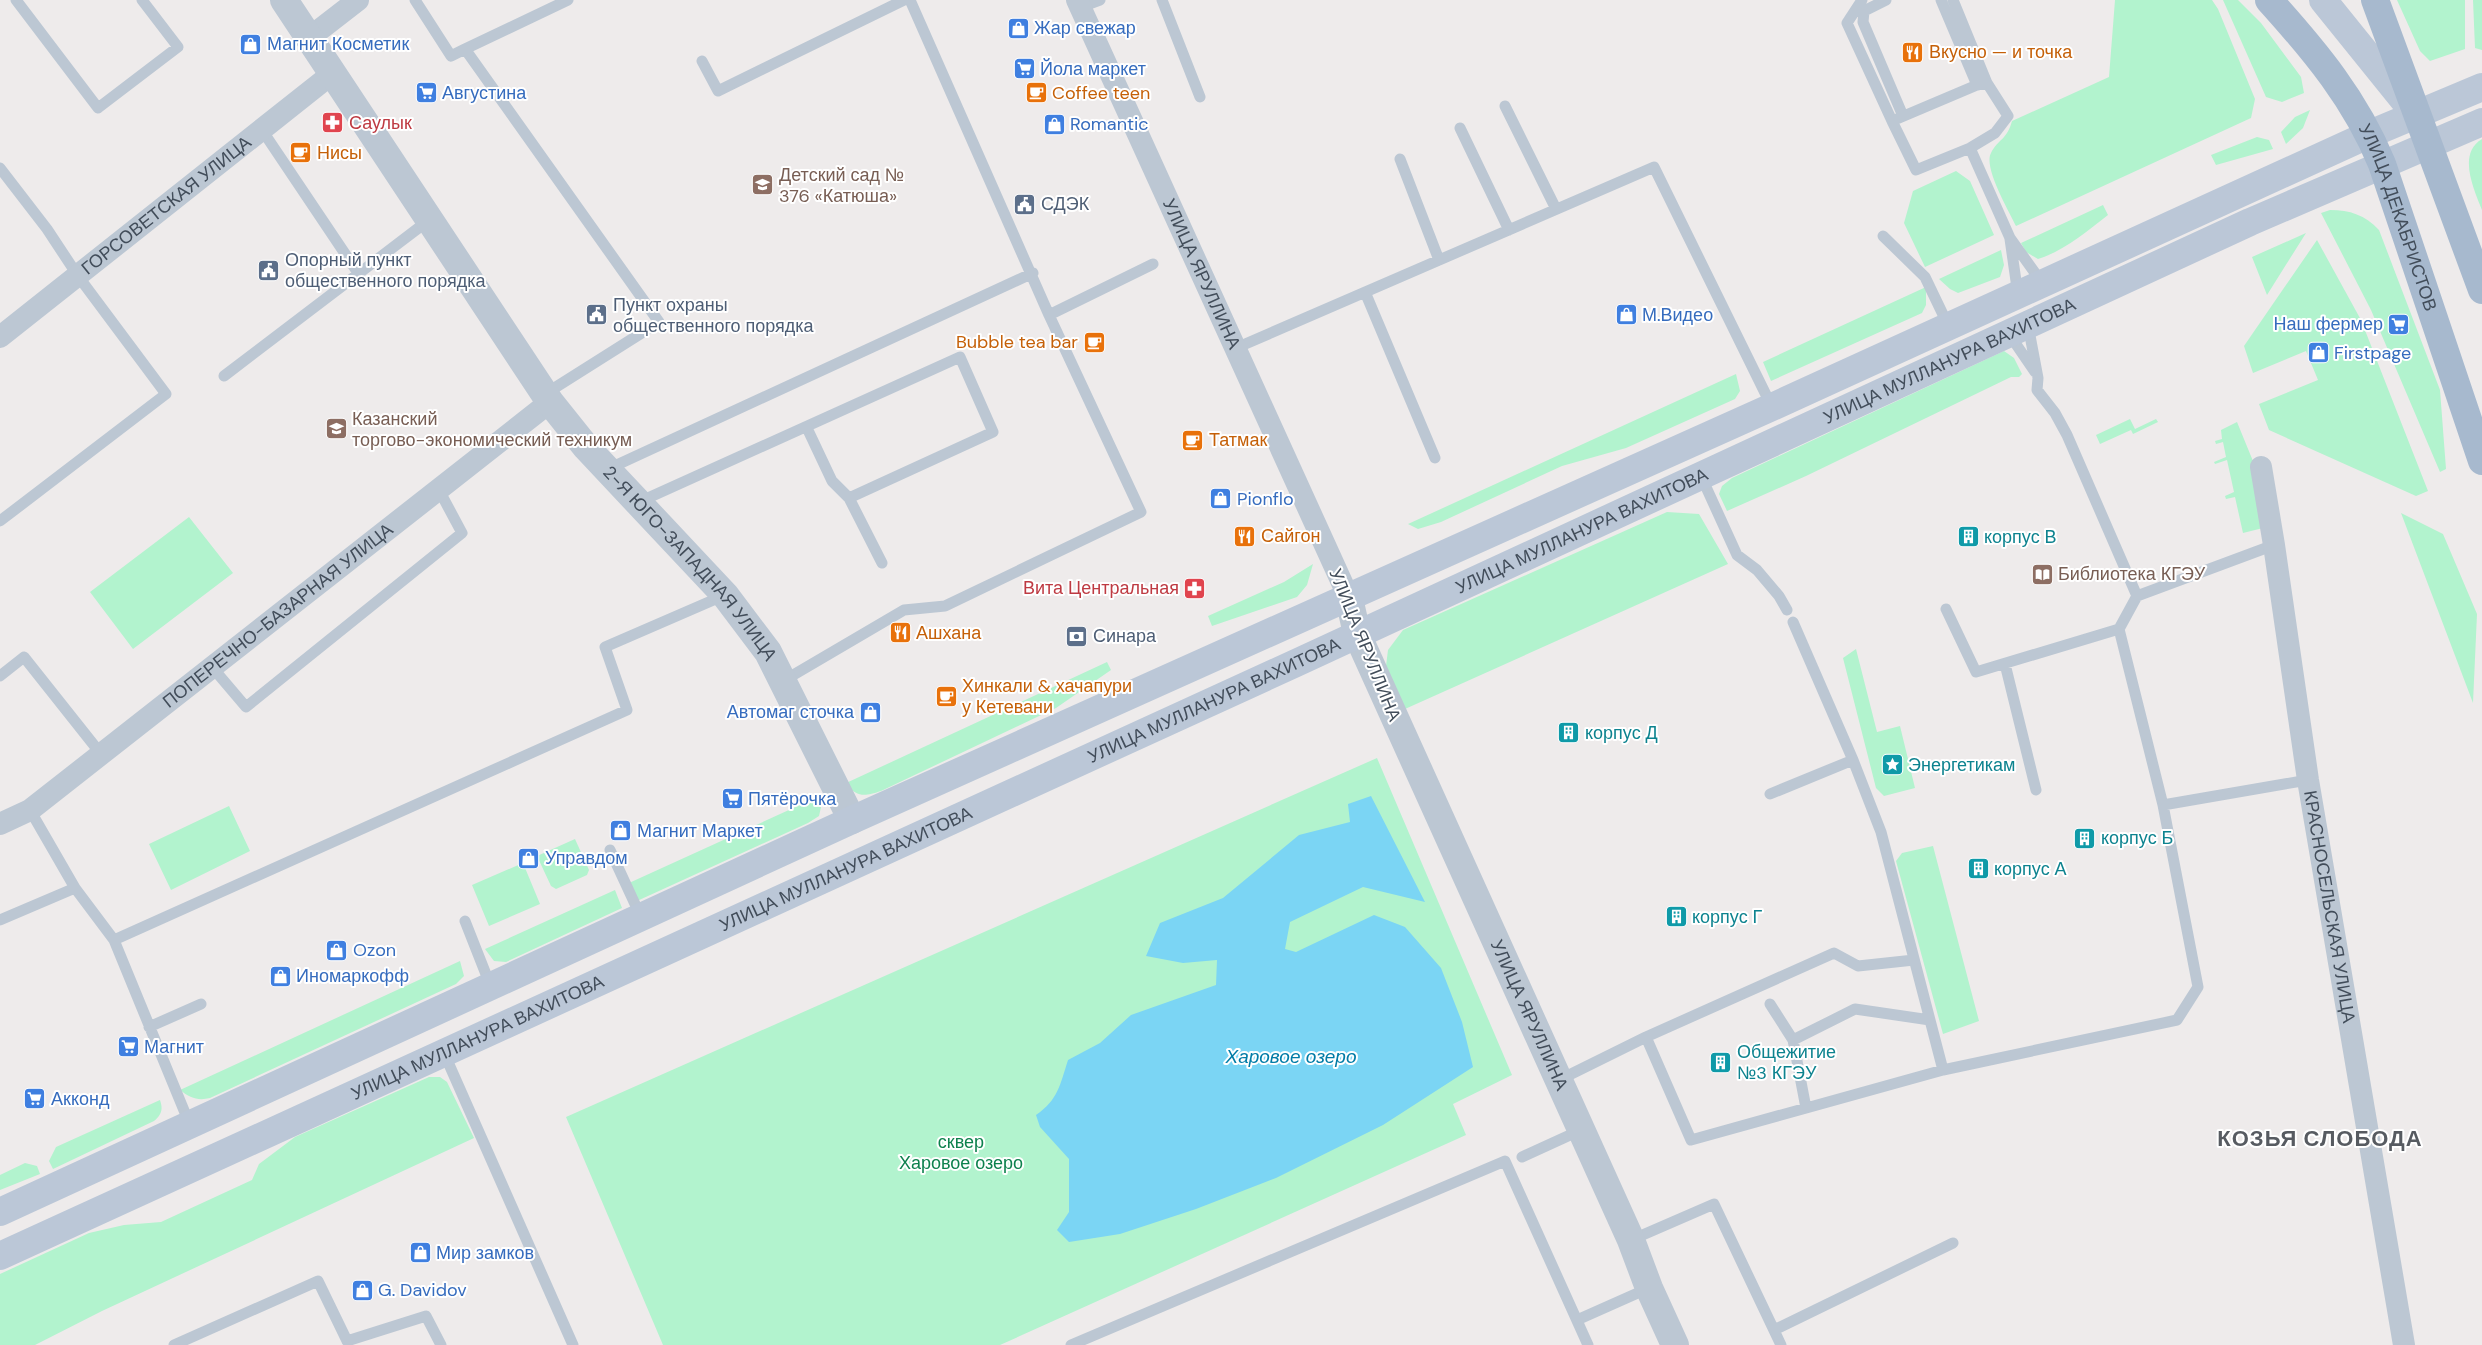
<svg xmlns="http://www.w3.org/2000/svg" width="2482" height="1345" font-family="'DM Sans',sans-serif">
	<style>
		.green { fill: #b2f3ce }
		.water { fill: #7bd5f4 }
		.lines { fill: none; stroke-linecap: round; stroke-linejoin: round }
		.service { stroke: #bcc7d3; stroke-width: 11 }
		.minor { stroke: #bcc7d3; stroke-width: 22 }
		.tertiary { stroke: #bcc7d3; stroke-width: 28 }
		.secondary { stroke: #bbc7d7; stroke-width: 28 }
		.primary { stroke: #a7b9ce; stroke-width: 28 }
		.labels { text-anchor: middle; stroke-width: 4; stroke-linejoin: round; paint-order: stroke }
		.shop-label { font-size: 18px; fill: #366cbe; stroke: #fff; text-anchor: start }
		.food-label { font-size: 18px; fill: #c56008; stroke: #fff; text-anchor: start }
		.health-label { font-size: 18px; fill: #be3a42; stroke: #fff; text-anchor: start }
		.education-label { font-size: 18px; fill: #785e54; stroke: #fff; text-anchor: start }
		.service-label { font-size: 18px; fill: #4e5e75; stroke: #fff; text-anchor: start }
		.street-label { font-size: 18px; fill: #424d5a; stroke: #fff }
		.culture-label { font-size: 18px; fill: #0d838f; stroke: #fff; text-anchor: start }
		.park-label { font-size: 18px; fill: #0d814d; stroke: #fff }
		.water-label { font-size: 19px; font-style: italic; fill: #017ca7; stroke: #fff }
		.district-label { font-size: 22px; font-weight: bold; letter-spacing: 1px; fill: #575b61; stroke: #fff }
	</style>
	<rect width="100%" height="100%" fill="#eeebeb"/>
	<path class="green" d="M2115,0H2212L2218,9L2255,99L2251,118L2016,226C2009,211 1983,167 1991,153C1998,139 2007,140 2012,121L2109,77Z
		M2223,0H2238L2261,23L2301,77L2304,93L2282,102L2266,97Z
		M2397,0H2465V49L2430,61L2420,51Z
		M2473,0H2482V50L2475,48Z
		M2310,110L2303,128L2286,144L2281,132L2295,117Z
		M2257,137L2269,140L2273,149L2216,165L2211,155Z
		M2482,139V210C2474,189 2457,154 2482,139Z
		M1956,171L1970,181L1994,235L1925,267L1904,223L1913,191Z
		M2103,205L2108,215C2086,232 2064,251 2038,259L2026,252L2021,243Z
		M2330,210C2350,210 2365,215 2379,230L2440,390L2446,469L2440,472L2371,310L2321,213Z
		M2306,233L2267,295L2252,257Z
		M2317,240L2361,320L2428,491L2416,496L2269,430L2259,404L2318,380L2306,351L2253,373L2244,346Z
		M2001,250L2004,265L2000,277L1958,293L1950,289L1939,279Z
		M1926,287V305L1922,313L1771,381L1763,362Z
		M2004,351L2014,358L2022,374L2019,377H2011L1806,476L1727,511L1719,494L1722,486L1732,478Z
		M1736,374L1740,391L1735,399L1626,448L1562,466L1441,522L1418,529L1408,524Z
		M2130,419L2135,429L2156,419L2158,422L2133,434L2131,430L2100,444L2096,435Z
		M2237,422L2255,466L2263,528L2243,533L2235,497L2226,499L2225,496L2234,492L2227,460L2215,464L2214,462L2226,457L2223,442L2216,444L2215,441L2222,439L2221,430Z
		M1667,512L1699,514L1728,564L1405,709L1386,666L1388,650L1403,630Z
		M2401,513L2443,534L2477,614L2473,703Z
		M189,517L233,573L133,649L90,592Z
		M1313,564L1307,585L1297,597L1212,626L1208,616L1284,582Z
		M1856,649L1877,732L1900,726L1915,788L1884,796L1876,788L1843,658Z
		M1107,662L1111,670L1056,708L881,791C863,797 859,797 844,784Z
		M1377,758L1512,1075L1453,1104L1466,1135L1000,1345H663L566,1117Z
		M824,794L819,816L808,823L637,901L629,883Z
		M229,806L250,851L171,890L149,844Z
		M575,839L589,870L587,875L556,889L551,886L537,856Z
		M1933,846L1979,1021L1943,1034L1896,861L1902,853Z
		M523,863L540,904L489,926L472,885Z
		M615,890L622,908L506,962L494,961L485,949Z
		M460,961L464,976L456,984L210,1098C198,1101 190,1098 180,1090Z
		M429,1077H440L447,1082L474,1138L102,1311L35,1345H0V1274L89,1233L124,1225L161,1222L252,1180L259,1164L295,1137Z
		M160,1100C163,1109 162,1114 154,1121L53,1169L49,1161L56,1147Z
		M25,1163L37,1166L40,1174L0,1190V1175Z"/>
	<path class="water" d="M1371,796L1425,902L1363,887L1290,922L1285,949L1296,952L1374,915L1405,927L1441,968L1462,1022L1473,1067L1383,1125L1276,1178L1196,1209L1120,1234L1069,1242L1057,1230L1069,1212V1159L1040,1127L1036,1115C1058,1100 1060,1085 1068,1060L1100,1043L1131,1015L1216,985L1217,960L1183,963L1146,956L1160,923L1223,898L1299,835L1350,822L1348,804Z"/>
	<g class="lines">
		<path class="service" d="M16,0L98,108L178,47L142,0
			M415,0L451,56L465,49L659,322L545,394
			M910,0L1049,315L1153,264
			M1162,0L1200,97
			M1862,0L1847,23L1892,121
			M1886,0L1864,11L1863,22L1903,116
			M1941,0L1977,85
			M1953,0L1987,83
			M1081,7L1100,0
			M465,49L568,0
			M702,61L718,91L904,0
			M1987,83L2008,116L1995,133L1970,148L1916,170L1892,121L1977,85Z
			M1505,106L1556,209
			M1460,128L1509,230
			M262,130L358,273
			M1970,148L2010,238L2043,284
			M1400,159L1439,260
			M0,168L47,229L78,276L166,394L0,521
			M1883,236L1925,277L1948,325
			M2010,239L2018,295
			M1365,292L1435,458
			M2009,334L2035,372
			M1236,348L1654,167L1772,407
			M224,376L429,220
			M807,428L832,481L849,498
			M608,469L1033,273
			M1701,476L1737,555L1757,570L1779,596L1787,610
			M639,502L960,357L993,432L849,498L882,563
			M2137,596L2274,545
			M1946,609L1976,672L2119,629
			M2005,664L2036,790
			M212,667L246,707L462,533L439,490
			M0,676L24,657L101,754
			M783,681L904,610L945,606L1141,512L1049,315
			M1770,794L1853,760
			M2163,805L2308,780
			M30,810L75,888L114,940L190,1125
			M610,850L641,917
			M0,920L75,888
			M465,921L491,987
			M114,940L627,710L605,647L725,595
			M1770,1004L1793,1040L1806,1108
			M149,1027L201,1004
			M1646,1037L1834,953L1858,966L1914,960
			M1793,1040L1855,1009L1930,1020
			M444,1053L573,1345
			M1943,1070L2177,1020L2198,987L2163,805L2119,629L2137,596L2067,435L2055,413L2037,390L2038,378L2028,325
			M1559,1080L1646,1037L1691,1140L1943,1070L1881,832L1853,760L1793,622
			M1522,1157L1581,1130
			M1631,1240L1714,1204L1781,1345
			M1577,1320L1649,1288
			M1774,1330L1953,1243
			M347,1341L426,1316L441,1345
			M174,1345L318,1281L349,1345
			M1071,1345L1505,1161L1588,1345"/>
		<g class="minor">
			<path id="s1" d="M1077,0L1349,598"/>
			<path d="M309,38L358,0"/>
			<path id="s2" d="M0,337L333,73"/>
			<path id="s3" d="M2261,467L2274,545L2308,780L2404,1345"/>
			<path id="s4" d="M0,824L30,810L550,402"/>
		</g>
		<g class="tertiary">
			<path id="s5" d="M284,0L550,402L586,447L725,595L768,652L852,820"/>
			<path id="s6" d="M1349,598L1357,634L1631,1240L1649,1288L1675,1345"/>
		</g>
		<g class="secondary">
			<path d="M2323,0L2415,114"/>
			<path d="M0,1212L852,820L1772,407L2370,134L2482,87"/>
			<path id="s7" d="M0,1256L1296,663L2250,222L2482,122"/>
		</g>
		<g class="primary">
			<path id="s8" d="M2269,0C2315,51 2356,100 2382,164L2482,461"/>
			<path d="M2375,0L2482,290"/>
		</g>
	</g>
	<defs>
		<symbol id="shop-square" viewBox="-11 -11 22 22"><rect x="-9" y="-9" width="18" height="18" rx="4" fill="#3f7fe0" stroke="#fff"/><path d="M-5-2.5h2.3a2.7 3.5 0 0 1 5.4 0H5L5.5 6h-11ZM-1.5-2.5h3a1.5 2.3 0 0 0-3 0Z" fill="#fff"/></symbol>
		<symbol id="restaurant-square" viewBox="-11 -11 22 22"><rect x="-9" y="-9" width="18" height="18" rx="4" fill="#e8710a" stroke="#fff"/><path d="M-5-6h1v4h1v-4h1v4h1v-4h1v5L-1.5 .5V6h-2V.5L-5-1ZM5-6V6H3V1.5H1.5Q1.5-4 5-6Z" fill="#fff"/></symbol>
		<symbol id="supermarket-square" viewBox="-11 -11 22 22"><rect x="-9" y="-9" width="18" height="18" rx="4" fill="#3f7fe0" stroke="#fff"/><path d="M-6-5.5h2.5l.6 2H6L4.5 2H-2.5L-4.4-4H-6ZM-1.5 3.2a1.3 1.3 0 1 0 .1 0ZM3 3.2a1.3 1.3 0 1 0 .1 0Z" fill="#fff"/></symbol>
		<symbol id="cafe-square" viewBox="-11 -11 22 22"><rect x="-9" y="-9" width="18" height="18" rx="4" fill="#e8710a" stroke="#fff"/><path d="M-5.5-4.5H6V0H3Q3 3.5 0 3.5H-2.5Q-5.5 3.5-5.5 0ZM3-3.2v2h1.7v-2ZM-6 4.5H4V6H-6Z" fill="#fff"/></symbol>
		<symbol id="pharmacy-square" viewBox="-11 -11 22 22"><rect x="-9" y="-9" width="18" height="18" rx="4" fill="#e0444e" stroke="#fff"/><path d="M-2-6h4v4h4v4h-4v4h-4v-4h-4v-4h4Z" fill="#fff"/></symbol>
		<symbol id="school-square" viewBox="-11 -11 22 22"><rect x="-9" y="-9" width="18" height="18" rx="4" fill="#8d6e63" stroke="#fff"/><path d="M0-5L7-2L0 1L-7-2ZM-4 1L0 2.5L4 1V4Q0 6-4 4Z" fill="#fff"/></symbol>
		<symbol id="civic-square" viewBox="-11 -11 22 22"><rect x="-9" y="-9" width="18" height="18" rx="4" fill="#5c6f8a" stroke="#fff"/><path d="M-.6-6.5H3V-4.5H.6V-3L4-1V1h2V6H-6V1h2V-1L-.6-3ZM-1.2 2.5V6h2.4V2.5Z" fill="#fff"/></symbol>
		<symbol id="university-square" viewBox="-11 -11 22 22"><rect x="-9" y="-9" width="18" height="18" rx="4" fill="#8d6e63" stroke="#fff"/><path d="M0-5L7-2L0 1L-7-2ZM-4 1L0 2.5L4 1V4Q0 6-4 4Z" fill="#fff"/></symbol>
		<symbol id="building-square" viewBox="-11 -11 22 22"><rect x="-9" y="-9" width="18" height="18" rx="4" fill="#0f9aa8" stroke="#fff"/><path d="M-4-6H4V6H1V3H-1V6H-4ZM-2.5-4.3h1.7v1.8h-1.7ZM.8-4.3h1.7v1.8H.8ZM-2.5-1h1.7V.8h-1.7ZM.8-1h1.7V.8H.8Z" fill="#fff"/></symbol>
		<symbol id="library-square" viewBox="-11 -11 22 22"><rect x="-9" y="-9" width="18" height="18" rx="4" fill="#8d6e63" stroke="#fff"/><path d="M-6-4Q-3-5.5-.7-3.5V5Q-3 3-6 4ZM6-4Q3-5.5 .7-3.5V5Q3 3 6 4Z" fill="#fff"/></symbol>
		<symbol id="bank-square" viewBox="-11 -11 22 22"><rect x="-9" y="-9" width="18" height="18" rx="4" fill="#5c6f8a" stroke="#fff"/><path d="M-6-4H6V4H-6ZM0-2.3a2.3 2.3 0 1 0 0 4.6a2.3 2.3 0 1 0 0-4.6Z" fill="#fff"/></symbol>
		<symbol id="sight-square" viewBox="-11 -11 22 22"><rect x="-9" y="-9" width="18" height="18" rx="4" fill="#0f9aa8" stroke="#fff"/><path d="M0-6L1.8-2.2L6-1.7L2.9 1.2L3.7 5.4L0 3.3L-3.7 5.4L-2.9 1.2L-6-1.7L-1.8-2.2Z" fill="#fff"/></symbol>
	</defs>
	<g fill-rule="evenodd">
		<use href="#shop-square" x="1006" y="16" width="25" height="25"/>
		<use href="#shop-square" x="238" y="32" width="25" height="25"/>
		<use href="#restaurant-square" x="1900" y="40" width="25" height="25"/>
		<use href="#supermarket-square" x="1012" y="56" width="25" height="25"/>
		<use href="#supermarket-square" x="414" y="80" width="25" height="25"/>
		<use href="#cafe-square" x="1024" y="80" width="25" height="25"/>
		<use href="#pharmacy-square" x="320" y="110" width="25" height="25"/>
		<use href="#shop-square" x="1042" y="112" width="25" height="25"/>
		<use href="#cafe-square" x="288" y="140" width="25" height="25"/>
		<use href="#school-square" x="750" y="172" width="25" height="25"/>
		<use href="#civic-square" x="1012" y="192" width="25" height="25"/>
		<use href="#civic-square" x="256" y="258" width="25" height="25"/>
		<use href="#civic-square" x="584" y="302" width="25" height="25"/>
		<use href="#shop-square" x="1614" y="302" width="25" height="25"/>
		<use href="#supermarket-square" x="2386" y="312" width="25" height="25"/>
		<use href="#cafe-square" x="1082" y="330" width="25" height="25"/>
		<use href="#shop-square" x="2306" y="340" width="25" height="25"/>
		<use href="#university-square" x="324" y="416" width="25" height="25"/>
		<use href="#cafe-square" x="1180" y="428" width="25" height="25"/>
		<use href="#shop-square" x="1208" y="486" width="25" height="25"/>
		<use href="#restaurant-square" x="1232" y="524" width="25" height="25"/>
		<use href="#building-square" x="1956" y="524" width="25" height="25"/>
		<use href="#library-square" x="2030" y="562" width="25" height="25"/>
		<use href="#pharmacy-square" x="1182" y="576" width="25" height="25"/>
		<use href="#restaurant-square" x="888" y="620" width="25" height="25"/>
		<use href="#bank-square" x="1064" y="624" width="25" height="25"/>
		<use href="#cafe-square" x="934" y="684" width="25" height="25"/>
		<use href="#shop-square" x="858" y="700" width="25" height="25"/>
		<use href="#building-square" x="1556" y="720" width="25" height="25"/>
		<use href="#sight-square" x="1880" y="752" width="25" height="25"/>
		<use href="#supermarket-square" x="720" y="786" width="25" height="25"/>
		<use href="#shop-square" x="608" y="818" width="25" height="25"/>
		<use href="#building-square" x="2072" y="826" width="25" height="25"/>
		<use href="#shop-square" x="516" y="846" width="25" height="25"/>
		<use href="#building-square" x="1966" y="856" width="25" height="25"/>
		<use href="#building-square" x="1664" y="904" width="25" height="25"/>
		<use href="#shop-square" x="324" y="938" width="25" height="25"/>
		<use href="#shop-square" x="268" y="964" width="25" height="25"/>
		<use href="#supermarket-square" x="116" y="1034" width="25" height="25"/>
		<use href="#building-square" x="1708" y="1050" width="25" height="25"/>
		<use href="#supermarket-square" x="22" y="1086" width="25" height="25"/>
		<use href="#shop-square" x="408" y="1240" width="25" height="25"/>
		<use href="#shop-square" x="350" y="1278" width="25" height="25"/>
	</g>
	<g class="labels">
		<g class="shop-label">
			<text x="1034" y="34">Жар свежар</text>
			<text x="267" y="50">Магнит Косметик</text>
			<text x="1040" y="75">Йола маркет</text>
			<text x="442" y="99">Августина</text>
			<text x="1070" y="130">Romantic</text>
			<text x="1642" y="321">М.Видео</text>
			<text x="2383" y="330" text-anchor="end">Наш фермер</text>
			<text x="2334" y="359">Firstpage</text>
			<text x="1237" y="505">Pionflo</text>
			<text x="854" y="718" text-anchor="end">Автомаг сточка</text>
			<text x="748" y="805">Пятёрочка</text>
			<text x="637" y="837">Магнит Маркет</text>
			<text x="545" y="864">Управдом</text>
			<text x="353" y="956">Ozon</text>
			<text x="296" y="982">Иномаркофф</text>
			<text x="144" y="1053">Магнит</text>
			<text x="51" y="1105">Акконд</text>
			<text x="436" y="1259">Мир замков</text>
			<text x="378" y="1296">G. Davidov</text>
		</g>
		<g class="food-label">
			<text x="1929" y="58">Вкусно — и точка</text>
			<text x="1052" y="99">Coffee teen</text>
			<text x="317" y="159">Нисы</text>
			<text x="1078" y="348" text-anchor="end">Bubble tea bar</text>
			<text x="1209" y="446">Татмак</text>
			<text x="1261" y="542">Сайгон</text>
			<text x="916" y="639">Ашхана</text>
			<text x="962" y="692">Хинкали &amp; хачапури<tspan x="962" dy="21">у Кетевани</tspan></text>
		</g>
		<g class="health-label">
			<text x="349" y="129">Саулык</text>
			<text x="1179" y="594" text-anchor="end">Вита Центральная</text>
		</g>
		<g class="education-label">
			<text x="779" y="181">Детский сад №<tspan x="779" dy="21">376 «Катюша»</tspan></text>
			<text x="352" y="425">Казанский<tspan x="352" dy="21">торгово-экономический техникум</tspan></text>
			<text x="2058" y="580">Библиотека КГЭУ</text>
		</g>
		<g class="service-label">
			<text x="1041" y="210">СДЭК</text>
			<text x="285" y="266">Опорный пункт<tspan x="285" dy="21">общественного порядка</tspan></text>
			<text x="613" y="311">Пункт охраны<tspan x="613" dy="21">общественного порядка</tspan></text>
			<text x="1093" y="642">Синара</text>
		</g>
		<g class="street-label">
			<text dy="6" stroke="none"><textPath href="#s2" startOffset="212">ГОРСОВЕТСКАЯ УЛИЦА</textPath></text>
			<text dy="6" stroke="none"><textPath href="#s8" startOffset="256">УЛИЦА ДЕКАБРИСТОВ</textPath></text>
			<text dy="6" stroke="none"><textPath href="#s1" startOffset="301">УЛИЦА ЯРУЛЛИНА</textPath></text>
			<text dy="6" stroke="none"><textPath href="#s7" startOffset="2145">УЛИЦА МУЛЛАНУРА ВАХИТОВА</textPath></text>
			<text dy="6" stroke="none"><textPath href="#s7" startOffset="1740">УЛИЦА МУЛЛАНУРА ВАХИТОВА</textPath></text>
			<text dy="6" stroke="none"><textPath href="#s5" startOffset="696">2-Я ЮГО-ЗАПАДНАЯ УЛИЦА</textPath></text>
			<text dy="6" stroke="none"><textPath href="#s4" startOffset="348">ПОПЕРЕЧНО-БАЗАРНАЯ УЛИЦА</textPath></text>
			<text transform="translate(1365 645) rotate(68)" y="6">УЛИЦА ЯРУЛЛИНА</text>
			<text dy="6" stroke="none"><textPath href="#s7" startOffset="1335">УЛИЦА МУЛЛАНУРА ВАХИТОВА</textPath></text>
			<text dy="6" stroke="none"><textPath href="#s7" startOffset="930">УЛИЦА МУЛЛАНУРА ВАХИТОВА</textPath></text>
			<text dy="6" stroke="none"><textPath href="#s3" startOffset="445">КРАСНОСЕЛЬСКАЯ УЛИЦА</textPath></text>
			<text dy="6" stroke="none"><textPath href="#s6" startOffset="455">УЛИЦА ЯРУЛЛИНА</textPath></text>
			<text dy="6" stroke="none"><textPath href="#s7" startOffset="525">УЛИЦА МУЛЛАНУРА ВАХИТОВА</textPath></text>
		</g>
		<g class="culture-label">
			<text x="1984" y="543">корпус В</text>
			<text x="1585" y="739">корпус Д</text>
			<text x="1908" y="771">Энергетикам</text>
			<text x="2101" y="844">корпус Б</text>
			<text x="1994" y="875">корпус А</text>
			<text x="1692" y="923">корпус Г</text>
			<text x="1737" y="1058">Общежитие<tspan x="1737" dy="21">№3 КГЭУ</tspan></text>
		</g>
		<g class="park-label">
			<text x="961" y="1148">сквер<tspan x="961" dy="21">Харовое озеро</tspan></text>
		</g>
		<g class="water-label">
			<text x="1291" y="1063">Харовое озеро</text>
		</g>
		<g class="district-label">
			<text x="2320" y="1146">КОЗЬЯ СЛОБОДА</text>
		</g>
	</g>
</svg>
